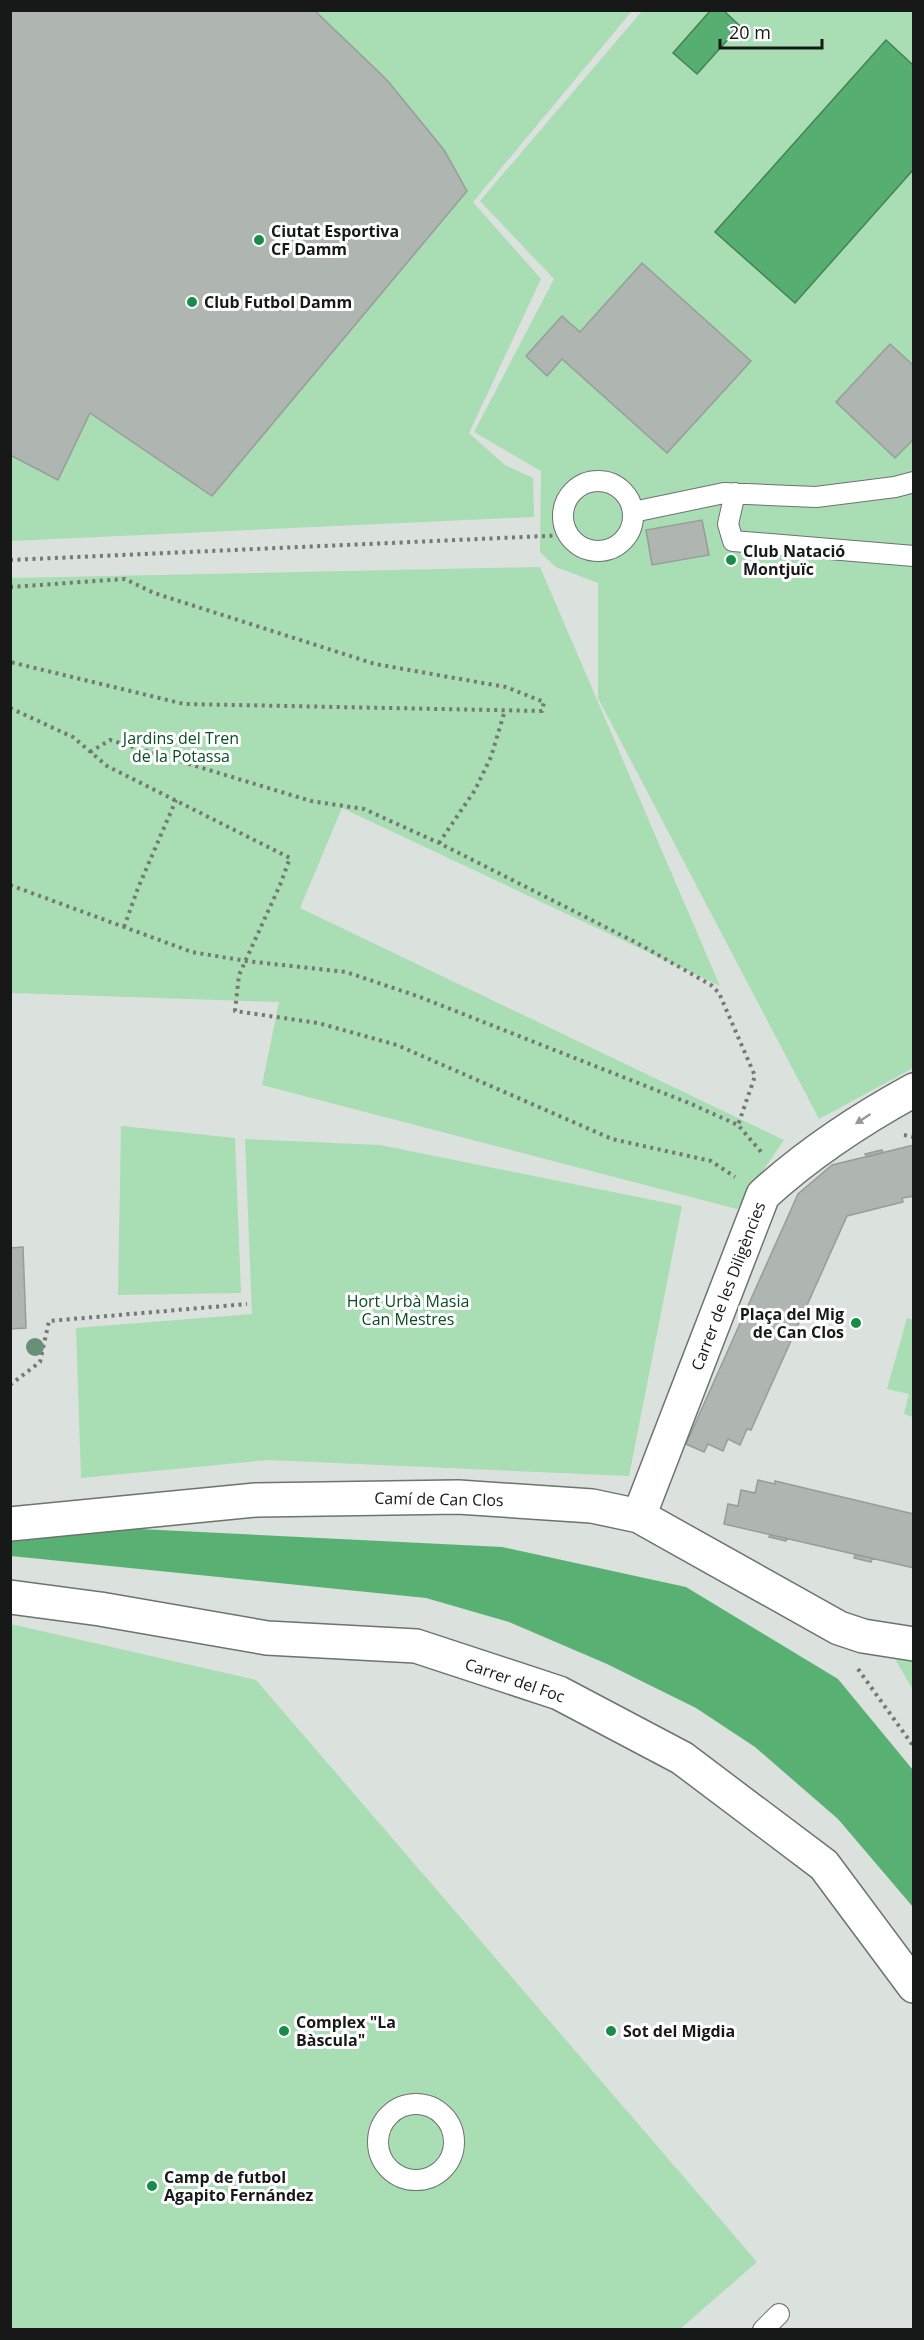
<svg xmlns="http://www.w3.org/2000/svg" width="924" height="2340" font-family="'Open Sans',sans-serif">
	<style>
		.green { fill: #a9ddb4 }
		.forest { fill: #58b172 }
		.water { fill: #56af70; stroke: #438255; stroke-width: 1.5 }
		.building { fill: #afb5b0; stroke: #979d98; stroke-width: 1.5 }
		.lines { fill: none; stroke-linecap: round; stroke-linejoin: round }
		.service-casing { stroke: #6d736e; stroke-width: 22 }
		.minor-casing { stroke: #6d736e; stroke-width: 36 }
		.tertiary-casing { stroke: #6d736e; stroke-width: 36 }
		.path { stroke: #747975; stroke-width: 4; stroke-dasharray: 3 4.5; stroke-linecap: butt }
		.service { stroke: #fff; stroke-width: 20 }
		.minor { stroke: #fff; stroke-width: 33 }
		.tertiary { stroke: #fff; stroke-width: 33 }
		.tree { fill: #679077 }
		.oneway { fill: #969897 }
		.poi-dot { fill: #178d48; stroke: #fff; stroke-width: 2 }
		.labels { text-anchor: middle; stroke-width: 6; stroke-linejoin: round; paint-order: stroke }
		.poi-label { font-size: 16px; font-weight: bold; fill: #161917; stroke: #fff; text-anchor: start }
		.park-label { font-size: 16px; fill: #084d24; stroke: #fff }
		.street-label { font-size: 16px; fill: #161917; stroke: #fff }
	</style>
	<rect width="100%" height="100%" fill="#dbe1dc"/>
	<path class="green" d="M10,11H632L473,202L541,279L469,433L505,465L533,478L534,517L11,541Z
		M642,11H913V1068L819,1119L598,698V583L556,567L540,552L541,471L474,432L554,279L480,201Z
		M540,567L720,986L342,808L300,908L784,1140L737,1209L262,1085L279,1002L11,993V578Z
		M121,1126L235,1138L241,1293L118,1295Z
		M245,1139L380,1145L682,1206L629,1476L268,1460L81,1478L76,1328L252,1314Z
		M907,1318L913,1320V1417L904,1414L909,1394L887,1389Z
		M11,1624L256,1680L757,2262L680,2329H11Z
		M895,1659L913,1662V1690Z"/>
	<path class="forest" d="M99,1527L502,1547L686,1587L838,1679L913,1770V1907L838,1819L755,1747L696,1708L607,1664L509,1622L426,1598L11,1556V1540Z"/>
	<path class="water" d="M710,11H724L740,26L697,74L673,53Z
		M886,40L913,65V170L795,303L715,232Z"/>
	<path class="building" d="M10,10H314L387,80L444,150L467,191L212,496L90,413L58,480L10,455Z
		M642,263L751,361L667,453L562,359L547,376L526,356L562,316L580,332Z
		M890,344L914,366V439L895,458L836,402Z
		M702,520L709,555L652,565L646,530Z
		M914,1145V1196L902,1198L903,1202L847,1216L751,1430L747,1429L740,1445L728,1439L723,1451L708,1444L704,1452L686,1444L798,1194L832,1165Z
		M882,1150L883,1153L867,1157L865,1154Z
		M23,1247L26,1328L10,1329V1248Z
		M758,1480L775,1484V1481L914,1514V1568L724,1524L728,1504L738,1506L741,1490L755,1493Z
		M770,1535L786,1538V1541L769,1537Z
		M855,1555L872,1558L871,1562L854,1558Z"/>
	<g class="lines">
		<defs>
			<path id="service" d="M563 516a35 35 0 1 1 70 0a35 35 0 1 1-70 0Z
				M735,493L728,524L733,541L914,556
				M633,512L724,493L816,497L895,487L914,482
				M378 2142a38 38 0 1 1 76 0a38 38 0 1 1-76 0Z
				M763,2330L779,2314"/>
			<path id="minor" d="M639,1516L763,1195C809,1153 859,1120 914,1090
				M10,1524L256,1500L458,1497L592,1506L639,1516L839,1628L863,1636L914,1644"/>
			<path id="tertiary" d="M10,1597L100,1609L267,1638L416,1646L559,1693L682,1758L824,1865L914,1986"/>
		</defs>
		<use href="#service" class="service-casing"/>
		<use href="#minor" class="minor-casing"/>
		<use href="#tertiary" class="tertiary-casing"/>
		<path class="path" d="M10,560L568,535
			M10,587L125,579L154,593L375,664L506,687L544,702L542,711L184,704L10,662
			M10,708L73,737L107,766L290,858L280,885L239,975L235,1011L318,1023L397,1045L612,1139L711,1161L735,1177
			M90,752L110,740L311,801L364,809L439,843L637,943L711,985L719,993L755,1076L738,1125
			M439,843L475,790L491,757L505,710
			M10,885L192,952L246,961L346,972L420,997L689,1103L738,1125L762,1153
			M124,927L138,888L176,800
			M904,1135L914,1137
			M10,1385L40,1362L49,1321L247,1304
			M858,1669L914,1747"/>
		<use href="#service" class="service"/>
		<use href="#minor" class="minor"/>
		<use href="#tertiary" class="tertiary"/>
	</g>
	<circle class="tree" cx="35" cy="1347" r="9"/>
	<defs><path id="oneway-solid" d="M-6-.8H1V-3.2L6.5 0L1 3.2V.8H-6Z" transform="scale(1.5)"/></defs>
	<use class="oneway" href="#oneway-solid" transform="translate(863 1119) rotate(147)"/>
	<g class="poi-dot">
		<circle cx="259" cy="240" r="6"/>
		<circle cx="192" cy="302" r="6"/>
		<circle cx="731" cy="560" r="6"/>
		<circle cx="856" cy="1323" r="6"/>
		<circle cx="284" cy="2031" r="6"/>
		<circle cx="611" cy="2031" r="6"/>
		<circle cx="152" cy="2186" r="6"/>
	</g>
	<g class="labels">
		<g class="poi-label">
			<text x="271" y="237">Ciutat Esportiva<tspan x="271" dy="18">CF Damm</tspan></text>
			<text x="204" y="308">Club Futbol Damm</text>
			<text x="743" y="557">Club Natació<tspan x="743" dy="18">Montjuïc</tspan></text>
			<text x="844" y="1320" text-anchor="end">Plaça del Mig<tspan x="844" dy="18">de Can Clos</tspan></text>
			<text x="296" y="2028">Complex "La<tspan x="296" dy="18">Bàscula"</tspan></text>
			<text x="623" y="2037">Sot del Migdia</text>
			<text x="164" y="2183">Camp de futbol<tspan x="164" dy="18">Agapito Fernández</tspan></text>
		</g>
		<g class="park-label">
			<text x="181" y="744">Jardins del Tren<tspan x="181" dy="18">de la Potassa</tspan></text>
			<text x="408" y="1307">Hort Urbà Masia<tspan x="408" dy="18">Can Mestres</tspan></text>
		</g>
		<g class="street-label">
			<text transform="translate(728 1286) rotate(-69)" y="6">Carrer de les Diligències</text>
			<text transform="translate(439 1499) rotate(1)" y="6">Camí de Can Clos</text>
			<text transform="translate(515 1680) rotate(19)" y="6">Carrer del Foc</text>
		</g>
	</g>
	<rect width="924" height="2340" fill="none" stroke="#161917" stroke-width="24"/>
	<path d="M720 39v9h102v-9" fill="none" stroke="#161917" stroke-width="3"/>
	<text x="729" y="39" font-size="18" fill="#161917" stroke="#ffffff" stroke-width="4.5" paint-order="stroke">20 m</text>
</svg>
